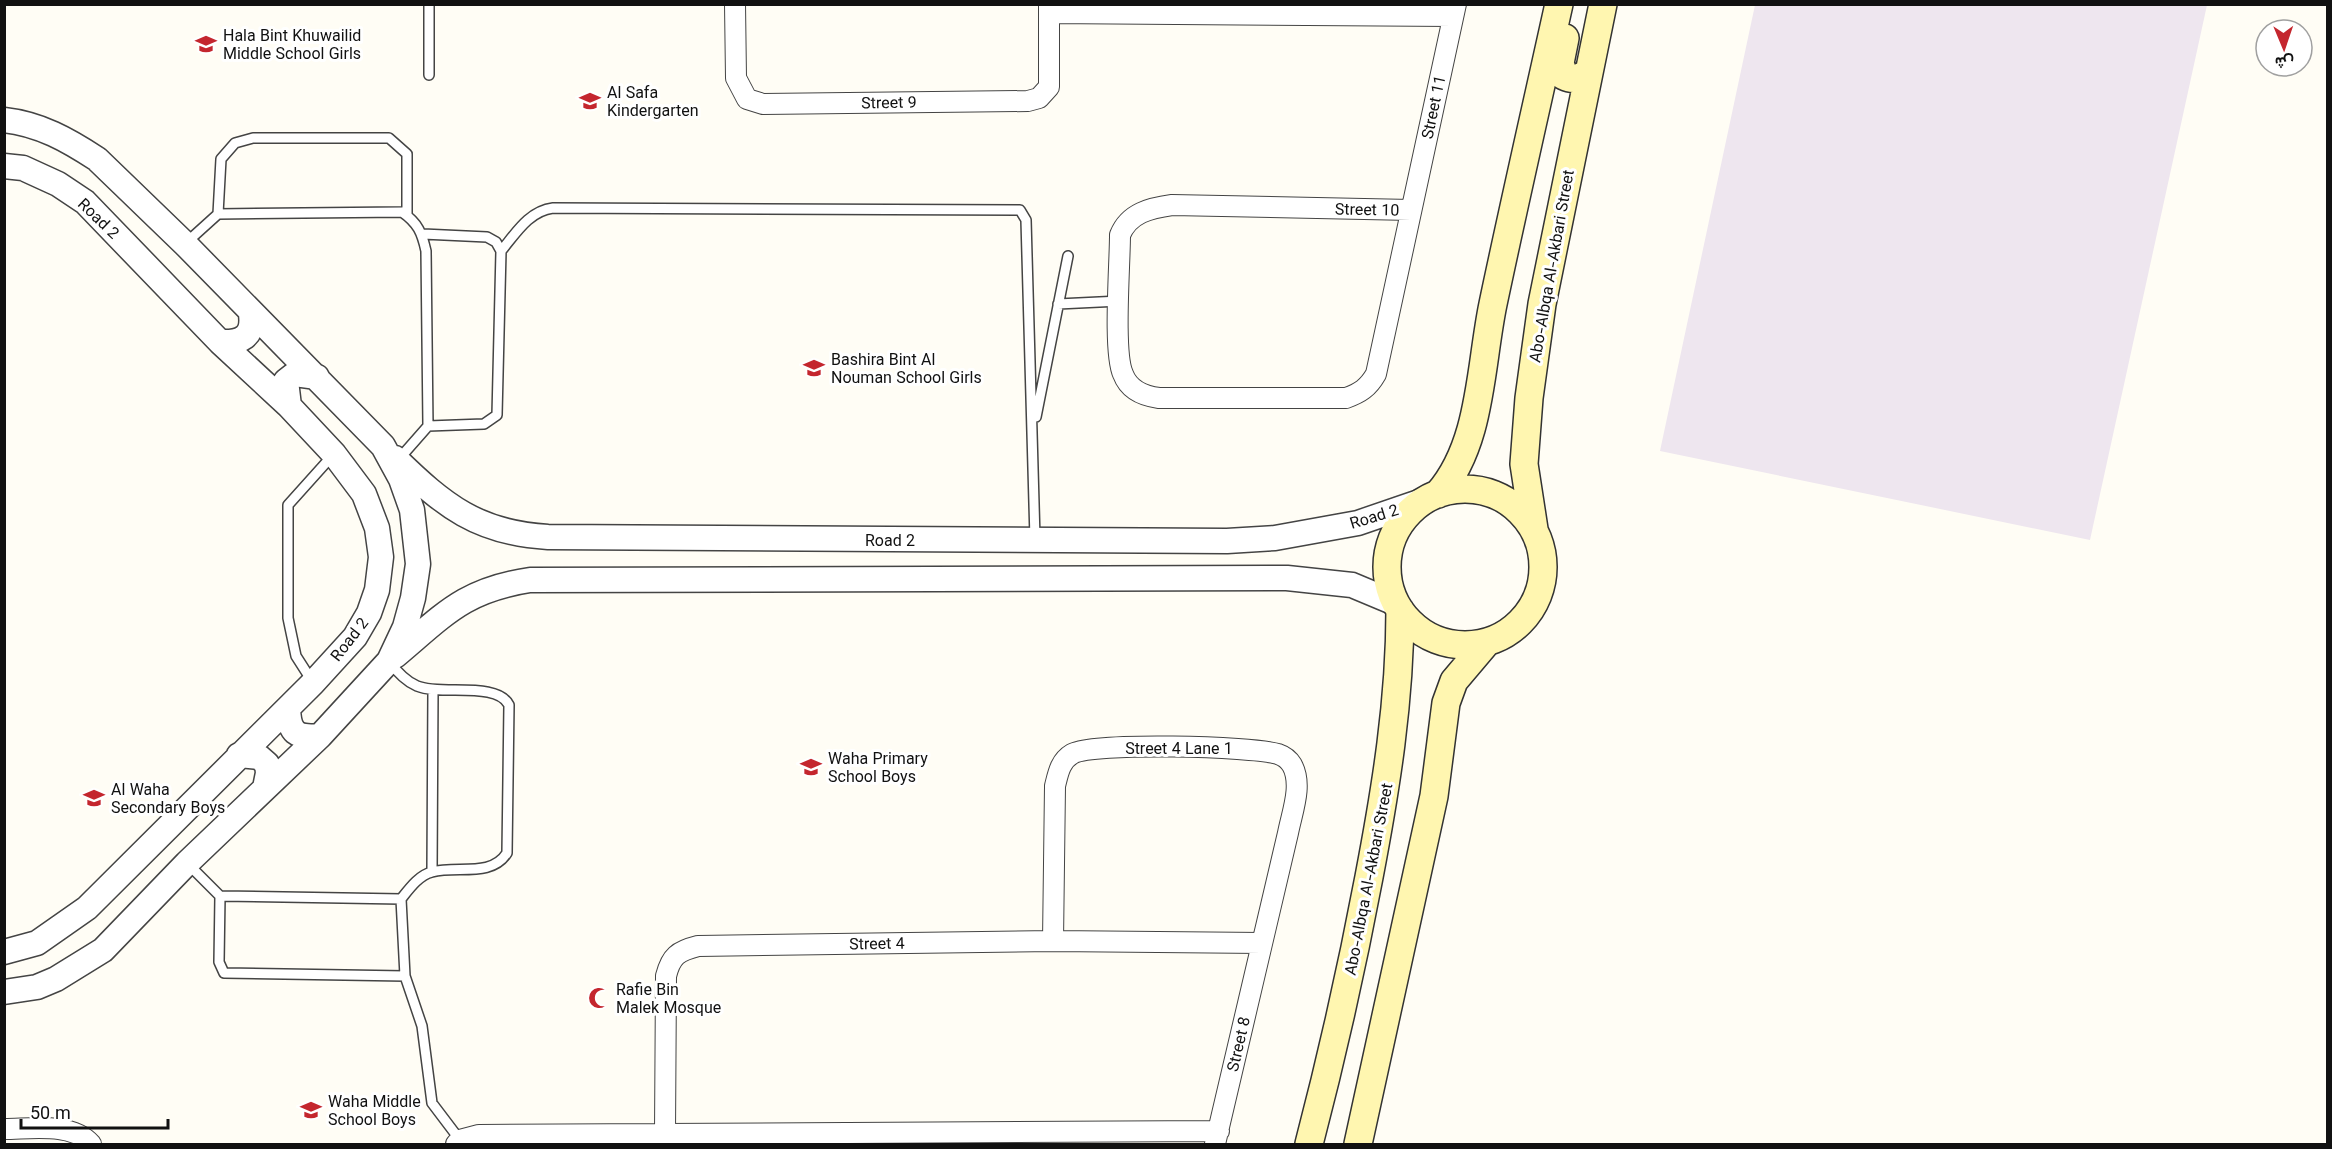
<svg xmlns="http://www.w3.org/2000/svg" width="2332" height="1149" font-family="Georgia,Vazirmatn,serif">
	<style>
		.industrial { fill: #eee6ef }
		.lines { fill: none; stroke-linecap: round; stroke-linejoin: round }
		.service-casing { stroke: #444; stroke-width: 12 }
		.minor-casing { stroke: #444; stroke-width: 22 }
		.tertiary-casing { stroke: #444; stroke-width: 27 }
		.secondary-casing { stroke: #333; stroke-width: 30 }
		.service { stroke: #fff; stroke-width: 9 }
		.minor { stroke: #fff; stroke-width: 20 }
		.tertiary { stroke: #fff; stroke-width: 24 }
		.secondary { stroke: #fff6b0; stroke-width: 27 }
		.labels { text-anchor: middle; stroke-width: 6; stroke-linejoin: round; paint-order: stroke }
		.poi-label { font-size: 16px; fill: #111; stroke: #fff; text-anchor: start }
		.street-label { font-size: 16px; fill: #111; stroke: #fff }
	</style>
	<rect width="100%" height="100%" fill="#fffdf5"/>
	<path class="industrial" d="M1755,5H2207L2090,540L1660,451Z"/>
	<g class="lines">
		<defs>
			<path id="service" d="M429,75V4
				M218,214L221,159L235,143L253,138H389L407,154V215
				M423,234L487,237L496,242L501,251L497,415L484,424L428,426
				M187,242L218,214L402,212C418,223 422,233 426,251L428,426L399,459
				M501,251C516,233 529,211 553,208L1020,210L1026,220L1035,539
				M1058,304L1120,301
				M1036,417L1068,256
				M389,661C397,672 405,681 417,686C441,696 497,681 509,705L507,853C491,878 457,865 432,872C419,875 409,889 401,899L405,976L422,1026L432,1103L460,1140
				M312,681L296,656L288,618V505L332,456
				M188,864L220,896L401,899
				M432,872L433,690
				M220,896L219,962L224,973L405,976"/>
			<path id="minor" d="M735,4L736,78L747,99L763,104L1028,101L1039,98L1049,87V4
				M1049,13L1453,16
				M1411,210L1172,205C1150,208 1129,213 1120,235C1120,264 1113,352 1123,374C1129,390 1143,396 1159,398H1346C1360,393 1368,388 1376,374L1456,4
				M1053,941L1055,786C1058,774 1060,761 1072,754C1092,742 1252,746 1278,754C1284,756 1289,760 1292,765C1303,785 1292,812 1288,833L1215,1144
				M4,1129C31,1129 72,1122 91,1144
				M665,1133L666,976C671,956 678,951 698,946L1053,941L1262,943
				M456,1144L460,1140L479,1135L1219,1131"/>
			<path id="tertiary" d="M4,120C40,124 68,140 97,159L185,244L383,446L401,479L412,510L418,564L413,598L405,627L389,661L320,736L187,863L103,950L56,979L37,987L4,992
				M4,166L23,168L58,184L85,202L220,342L289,406L334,454L364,494L377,528L381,557L377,590L369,613L355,637L313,683L87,908L37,943L4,952
				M220,342C241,343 254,337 251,314
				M289,406L286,381L295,374L317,377
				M395,458C444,506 478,533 548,537L1227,541L1275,538L1358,523L1422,501
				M395,656C445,614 464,590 530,580L1287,578L1352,585L1395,603
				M288,708C289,733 296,738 320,736
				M239,755L259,757L267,764L268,773L265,788"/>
			<path id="secondary" d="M1565,38L1560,63L1564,76C1574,81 1580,78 1589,72
				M1387 567a78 78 0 1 1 156 0a78 78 0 1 1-156 0Z
				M1438,494C1482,444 1480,366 1493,304C1514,204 1537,104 1559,4
				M1534,529L1524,464L1529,398L1542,304L1603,4
				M1309,1144C1332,1056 1352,967 1369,877C1386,788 1400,701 1400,610
				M1358,1144L1434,796L1446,703L1454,681L1487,642"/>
		</defs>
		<use href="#service" class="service-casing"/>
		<use href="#minor" class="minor-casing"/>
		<use href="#tertiary" class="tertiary-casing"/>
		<use href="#secondary" class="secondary-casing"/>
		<use href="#service" class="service"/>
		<use href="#minor" class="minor"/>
		<use href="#tertiary" class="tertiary"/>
		<use href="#secondary" class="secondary"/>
	</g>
	<defs>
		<symbol id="school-bare" viewBox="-9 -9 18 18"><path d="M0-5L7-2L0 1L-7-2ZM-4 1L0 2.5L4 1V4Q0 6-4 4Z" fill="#c4262e" stroke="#fff" stroke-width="2.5" paint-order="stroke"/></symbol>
		<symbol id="mosque-bare" viewBox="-9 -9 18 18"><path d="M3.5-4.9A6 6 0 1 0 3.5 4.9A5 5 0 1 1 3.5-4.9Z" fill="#c4262e" stroke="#fff" stroke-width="2.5" paint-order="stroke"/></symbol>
	</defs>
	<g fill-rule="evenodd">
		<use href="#school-bare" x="191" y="29" width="30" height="30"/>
		<use href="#school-bare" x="575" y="86" width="30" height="30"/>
		<use href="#school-bare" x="799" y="353" width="30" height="30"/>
		<use href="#school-bare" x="796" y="752" width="30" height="30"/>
		<use href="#school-bare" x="79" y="783" width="30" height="30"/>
		<use href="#mosque-bare" x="584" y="983" width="30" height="30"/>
		<use href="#school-bare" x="296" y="1095" width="30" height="30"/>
	</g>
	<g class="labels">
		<g class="poi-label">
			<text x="223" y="41">Hala Bint Khuwailid<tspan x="223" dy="18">Middle School Girls</tspan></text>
			<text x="607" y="98">Al Safa<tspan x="607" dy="18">Kindergarten</tspan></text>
			<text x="831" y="365">Bashira Bint Al<tspan x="831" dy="18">Nouman School Girls</tspan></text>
			<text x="828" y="764">Waha Primary<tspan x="828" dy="18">School Boys</tspan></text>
			<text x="111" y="795">Al Waha<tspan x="111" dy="18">Secondary Boys</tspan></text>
			<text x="616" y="995">Rafie Bin<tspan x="616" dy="18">Malek Mosque</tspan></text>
			<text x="328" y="1107">Waha Middle<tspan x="328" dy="18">School Boys</tspan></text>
		</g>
		<g class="street-label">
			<text transform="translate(889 102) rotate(-1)" y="6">Street 9</text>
			<text transform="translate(1433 107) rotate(-78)" y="6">Street 11</text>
			<text transform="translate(1367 209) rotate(1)" y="6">Street 10</text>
			<text transform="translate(99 218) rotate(44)" y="6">Road 2</text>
			<text transform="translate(1551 266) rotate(-80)" y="6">Abo-Albqa Al-Akbari Street</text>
			<text transform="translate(1374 516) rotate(-17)" y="6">Road 2</text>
			<text x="890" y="546">Road 2</text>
			<text transform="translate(349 639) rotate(-52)" y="6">Road 2</text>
			<text x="1179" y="754">Street 4 Lane 1</text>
			<text transform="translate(1368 879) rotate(-79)" y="6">Abo-Albqa Al-Akbari Street</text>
			<text transform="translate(877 943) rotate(-1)" y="6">Street 4</text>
			<text transform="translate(1238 1044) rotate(-77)" y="6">Street 8</text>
		</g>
	</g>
	<rect width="2332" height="1149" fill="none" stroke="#111111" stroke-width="12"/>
	<g transform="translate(2284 48) rotate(178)"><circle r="28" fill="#ffffff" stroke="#a0a0a0" stroke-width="1.5"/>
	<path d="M0-4.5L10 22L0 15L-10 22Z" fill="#c4262e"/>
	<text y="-9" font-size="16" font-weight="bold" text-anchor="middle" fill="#111111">ش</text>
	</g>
	<path d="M21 1119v9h147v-9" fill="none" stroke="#111111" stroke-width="3"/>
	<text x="30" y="1119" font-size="18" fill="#111111" stroke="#ffffff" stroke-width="4.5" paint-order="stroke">50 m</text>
</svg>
